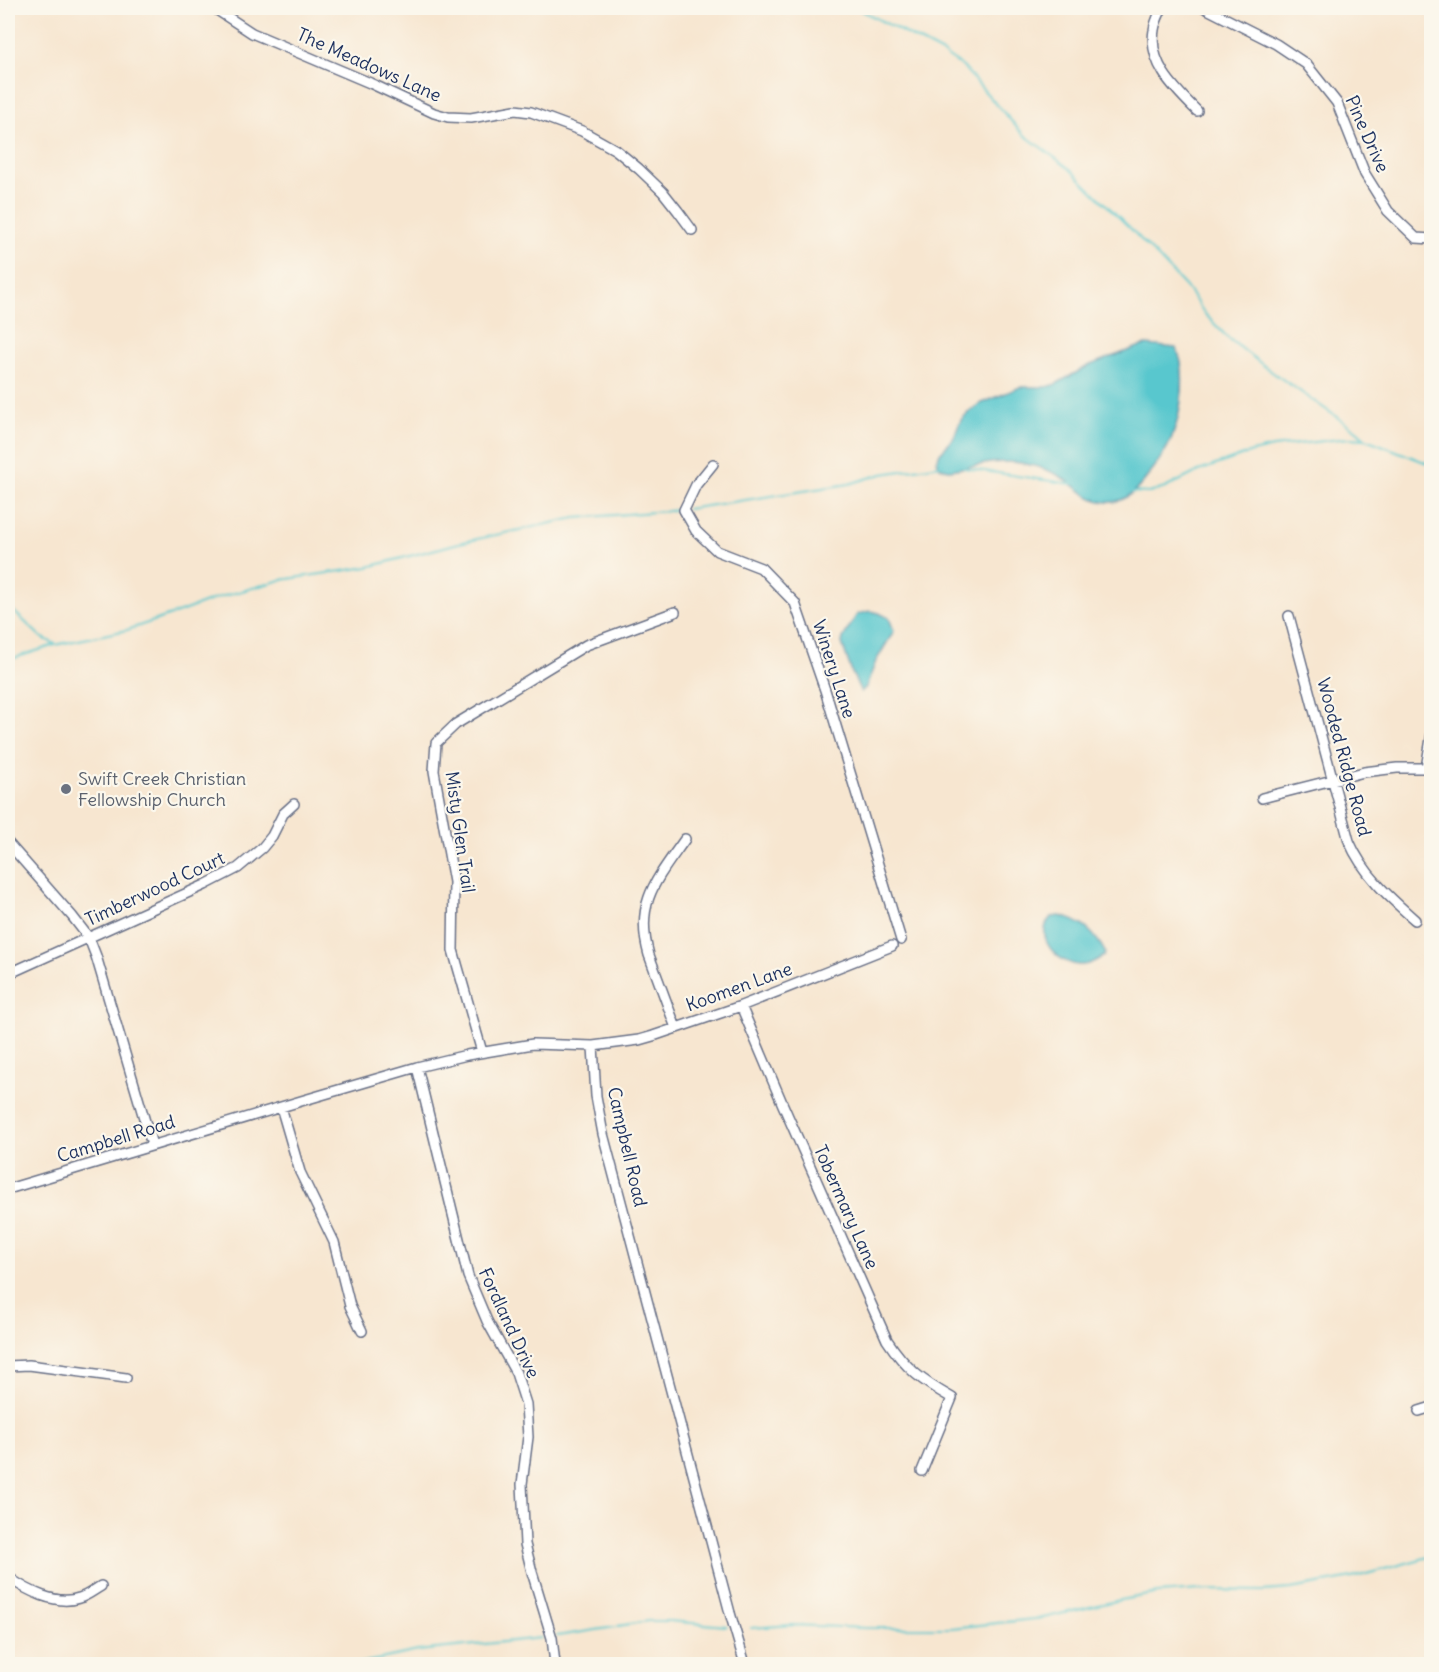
<svg xmlns="http://www.w3.org/2000/svg" width="1439" height="1672" font-family="Delius,sans-serif">
	<style>
		.water { fill: #59c7ce; stroke: #3a7b96; stroke-width: 1.5 }
		.lines { fill: none; stroke-linecap: round; stroke-linejoin: round }
		.stream { stroke: #59c7ce; stroke-width: 2 }
		.street-casing { stroke: #686f86; stroke-width: 12 }
		.street { stroke: #fff; stroke-width: 9 }
		.worship-dot { fill: #6b7280; stroke: #fbf7ec; stroke-width: 2 }
		.labels { text-anchor: middle; stroke-width: 4.5; stroke-linejoin: round; paint-order: stroke }
		.street-label { font-size: 18px; fill: #1b2f5e; stroke: #fbf7ec }
		.worship-label { font-size: 18px; fill: #5b616d; stroke: #fbf7ec; text-anchor: start }
	</style>
	<rect width="100%" height="100%" fill="#fbf7ec"/>
	<filter id="ink" filterUnits="userSpaceOnUse"><feTurbulence type="fractalNoise" baseFrequency=".0167" numOctaves="2"/><feDisplacementMap in="SourceGraphic" scale="12" xChannelSelector="R" yChannelSelector="G"/><feConvolveMatrix kernelMatrix="1 2 1 2 8 2 1 2 1" color-interpolation-filters="sRGB"/></filter>
	<filter id="wash" filterUnits="userSpaceOnUse"><feTurbulence type="fractalNoise" baseFrequency=".008" numOctaves="4" result="noise"/><feDisplacementMap in="SourceGraphic" scale="24" xChannelSelector="R" yChannelSelector="G"/><feGaussianBlur stdDeviation="1.35" result="paint"/><feColorMatrix in="noise" values="0 0 0 0 0 0 0 0 0 0 0 0 0 0 0 0 0 1.4 0 .05"/><feComposite in="paint" operator="in"/></filter>
	<g filter="url(#wash)">
		<rect width="100%" height="100%" fill="#f7e6d0"/>
		<path class="water" d="M1146,345L1176,348C1188,370 1181,414 1172,437C1167,451 1157,464 1148,476C1140,487 1128,501 1112,502C1089,504 1075,483 1056,474C1046,469 1032,465 1021,463C997,459 972,467 949,470L941,468L937,461L940,453L953,439L961,420L970,411L980,404L1020,387H1046L1056,384L1090,365L1138,347Z
			M870,611L879,613L889,618L894,631L876,661L866,687L861,692L852,673L842,643L843,638L856,616L858,614Z
			M1060,916C1082,921 1095,933 1105,952L1104,956C1097,960 1090,965 1082,965C1060,966 1032,938 1051,917Z"/>
		<g class="lines">
			<path class="stream" d="M857,8L944,54L963,67L1023,134L1070,169L1130,228L1186,287L1205,314L1228,338L1272,372L1357,431L1366,439
				M964,468L1072,484
				M1131,492L1149,493L1165,488L1199,471L1252,452L1273,447L1348,438L1366,439L1432,465
				M687,509L849,484L882,474L941,465
				M8,606L41,637L55,644
				M8,660L55,645L127,630L180,612L217,598L281,580L368,567L459,543L575,518L681,510
				M618,1626L648,1621H669L727,1626
				M751,1628L791,1625L866,1628H951L1043,1618L1116,1601L1158,1593L1200,1590L1263,1591L1291,1589L1352,1578L1432,1556
				M557,1636L615,1627
				M357,1664L418,1651L541,1638"/>
		</g>
	</g>
	<g filter="url(#ink)">
		<g class="lines">
			<defs>
				<path id="street" d="M214,8L252,33L370,83L434,113L448,117L471,118L515,110L531,112L582,131L616,150L639,169L663,192L678,211L692,230
					M1162,8C1159,15 1155,22 1154,30C1148,64 1175,89 1197,111
					M1205,8L1276,44L1306,64L1337,103L1365,174L1388,211L1416,238L1432,239
					M713,464L696,485L684,510L696,531L717,551L761,568L795,603L825,690L901,940
					M1289,616L1349,841C1363,874 1389,897 1415,920
					M1426,768L1432,733
					M1262,798L1364,772L1397,768H1432
					M8,843L72,916L89,938L96,956L152,1145
					M8,974L205,885L238,868L262,848L272,836L283,814L294,804
					M741,1006L783,1105L887,1340C906,1369 922,1381 952,1398L922,1471
					M676,1028L649,955C634,903 657,879 685,839
					M593,1046L596,1096L603,1134L730,1613L745,1664
					M482,1052L453,950L454,882L434,771L436,743L456,724L586,645L675,612
					M417,1067L468,1276L487,1321L516,1373L526,1404L528,1437L522,1484L525,1544L532,1572L552,1638L555,1664
					M281,1107L300,1172L334,1242L350,1306L362,1331
					M8,1189L301,1101L417,1067L467,1055L533,1044L593,1046L639,1040L653,1036L741,1006L892,946
					M8,1366L29,1365L126,1378
					M1419,1411L1432,1407
					M8,1577C26,1590 56,1606 79,1598C87,1596 94,1590 101,1586"/>
			</defs>
			<use href="#street" class="street-casing"/>
			<use href="#street" class="street"/>
		</g>
	</g>
	<circle class="worship-dot" cx="66" cy="789" r="6"/>
	<g class="labels">
		<g class="street-label">
			<text transform="translate(369 65) rotate(24)" y="6">The Meadows Lane</text>
			<text transform="translate(1367 134) rotate(66)" y="6">Pine Drive</text>
			<text transform="translate(834 669) rotate(72)" y="6">Winery Lane</text>
			<text transform="translate(1344 757) rotate(75)" y="6">Wooded Ridge Road</text>
			<text transform="translate(460 832) rotate(82)" y="6">Misty Glen Trail</text>
			<text transform="translate(155 889) rotate(-25)" y="6">Timberwood Court</text>
			<text transform="translate(739 987) rotate(-20)" y="6">Koomen Lane</text>
			<text transform="translate(116 1139) rotate(-17)" y="6">Campbell Road</text>
			<text transform="translate(627 1147) rotate(77)" y="6">Campbell Road</text>
			<text transform="translate(846 1207) rotate(66)" y="6">Tobermary Lane</text>
			<text transform="translate(509 1323) rotate(65)" y="6">Fordland Drive</text>
		</g>
		<g class="worship-label">
			<text x="78" y="785">Swift Creek Christian<tspan x="78" dy="21">Fellowship Church</tspan></text>
		</g>
	</g>
	<rect width="1439" height="1672" fill="none" stroke="#fbf7ec" stroke-width="30"/>
</svg>
